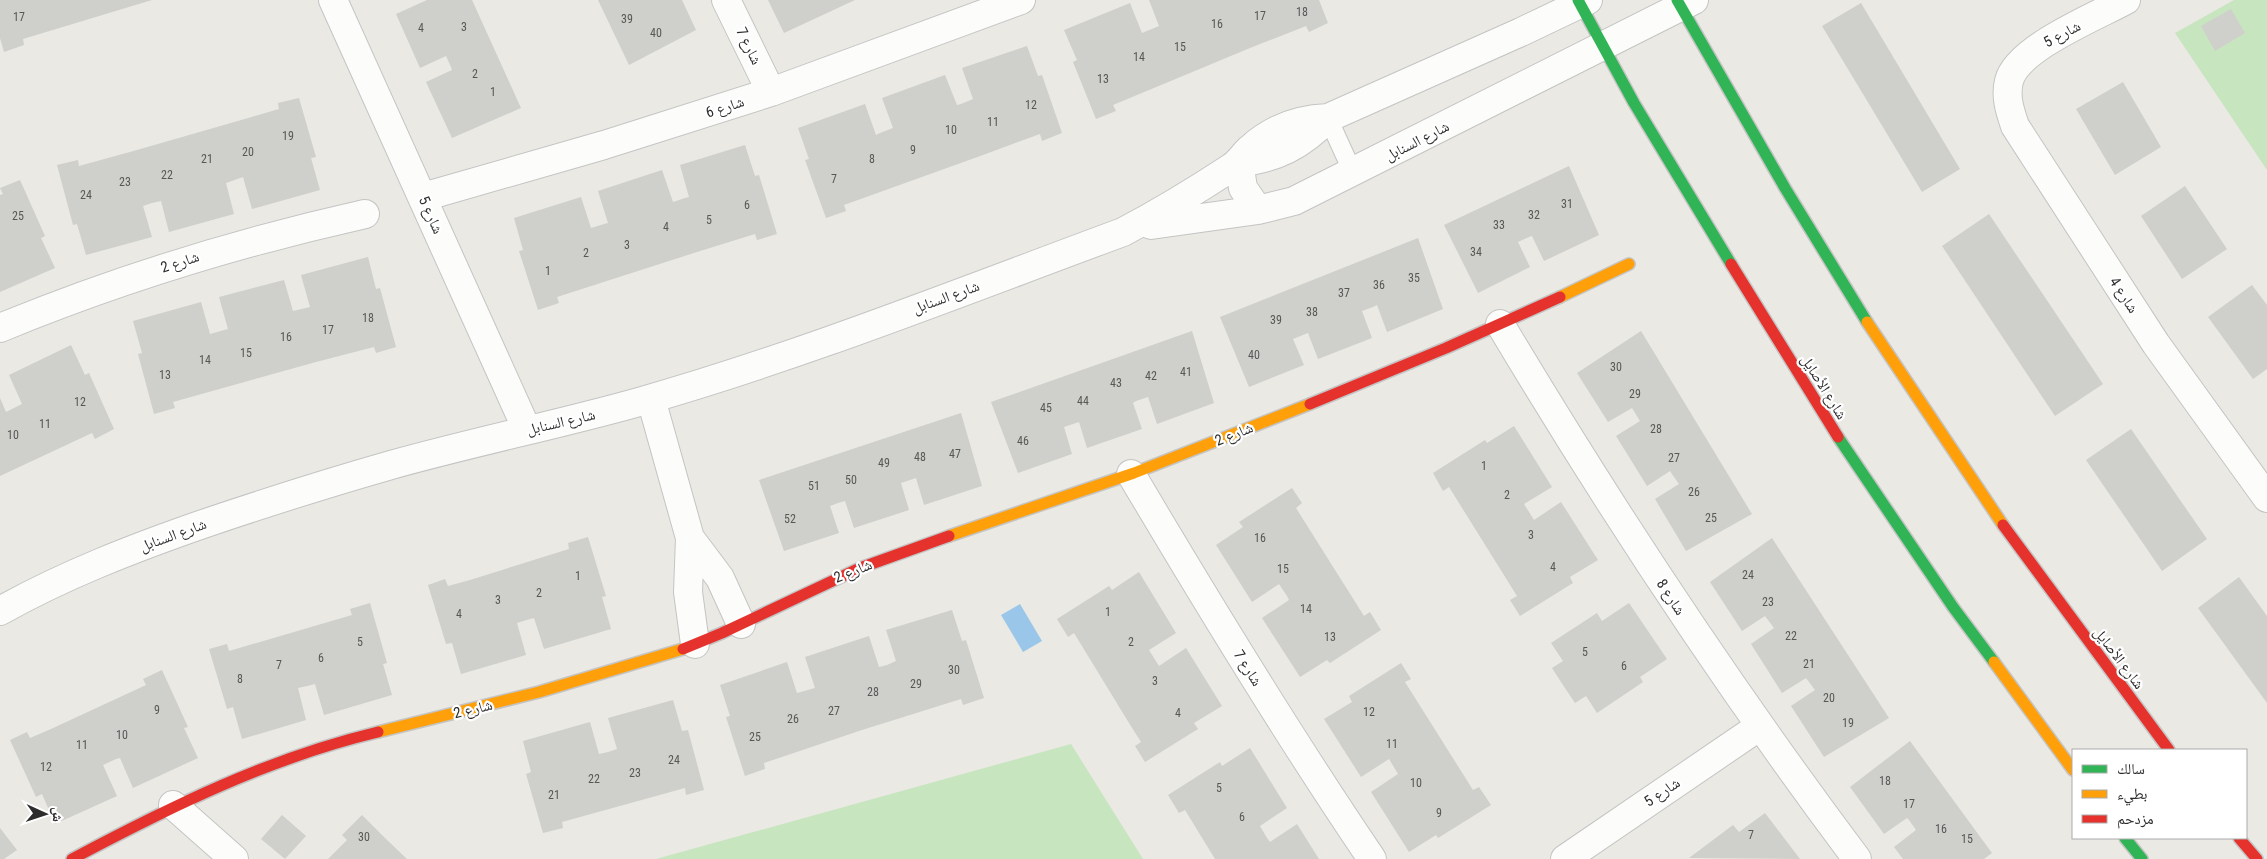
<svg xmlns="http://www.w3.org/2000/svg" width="2267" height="859" font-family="'Roboto Condensed','Noto Naskh Arabic',sans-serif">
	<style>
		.green { fill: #c7e5be }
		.water { fill: #9ac7e9 }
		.building { fill: #cfcfcb }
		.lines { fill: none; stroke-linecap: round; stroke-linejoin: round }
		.lane-casing { stroke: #c4c4c4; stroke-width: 20 }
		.street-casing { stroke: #c4c4c4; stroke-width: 30 }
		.fast-casing { stroke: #c4c4c4; stroke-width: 14 }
		.slow-casing { stroke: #c4c4c4; stroke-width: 14 }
		.jam-casing { stroke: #c4c4c4; stroke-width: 14 }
		.lane { stroke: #fcfcfb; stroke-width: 18 }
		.street { stroke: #fcfcfb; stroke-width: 28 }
		.fast { stroke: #30b455; stroke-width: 11 }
		.slow { stroke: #ff9f0a; stroke-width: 11 }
		.jam { stroke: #e5322d; stroke-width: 11 }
		.labels { text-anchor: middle; stroke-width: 4.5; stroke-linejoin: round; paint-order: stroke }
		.number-label { font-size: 12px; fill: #575756 }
		.street-label { font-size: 15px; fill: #2d2d2d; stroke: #fff }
	</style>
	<rect width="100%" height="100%" fill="#eae9e4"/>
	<path class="green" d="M2234,0H2267V170L2175,33Z
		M1071,744L1143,859H656Z"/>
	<path class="water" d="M1020,604L1042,641L1023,652L1001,615Z"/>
	<path class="building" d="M0,0H152L23,39L24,45L4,52L0,38Z
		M427,0H472L521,108L452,138L426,82L452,70L451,67L446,56L420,68L396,14Z
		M598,0H682L696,30L629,65Z
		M768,0H855L784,33Z
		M1149,0H1319L1328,23L1309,32L1306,26L1250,48L1113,105L1116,111L1096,119L1073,62L1077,60L1064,30L1130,3L1142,33L1159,26Z
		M1861,3L1960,169L1922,192L1822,26Z
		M2231,9L2245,33L2215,51L2201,26Z
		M1027,46L1038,76L1042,75L1062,133L1042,141L1040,134L983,155L844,205L846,211L826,218L805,160L809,159L798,128L865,104L876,135L880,133L893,128L882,98L945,75L957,105L961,104L973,99L962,68Z
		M2123,82L2161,147L2115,175L2076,109Z
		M299,98L316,157L311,158L320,190L252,209L243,177L226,183L234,214L169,232L161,201L152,203L143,206L152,237L86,255L77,224L73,225L57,165L78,160L79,166L137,150L279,109L278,103Z
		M745,145L755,176L759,175L777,234L757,240L755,234L697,252L557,297L559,303L538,310L519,251L523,250L514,218L581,197L591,228L604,224L608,223L598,191L662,170L673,202L685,198L689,197L680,165Z
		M1569,166L1599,235L1544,261L1532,236L1529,237L1518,242L1530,267L1478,293L1444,225Z
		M20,180L45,236L41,238L55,268L0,292V195L3,194L0,188Z
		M2185,186L2227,249L2182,279L2141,216Z
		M1989,214L2103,384L2055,416L1942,246Z
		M1418,238L1443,309L1387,332L1377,305L1373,307L1362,311L1372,338L1318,359L1308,333L1293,339L1304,365L1249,387L1220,317Z
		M368,257L376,289L380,288L396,347L376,353L374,347L316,362L173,402L175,408L154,414L138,354L142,353L133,321L201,302L210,334L228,329L219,297L284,280L293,311L310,307L301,275Z
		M2252,285L2267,305V369L2253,379L2208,317Z
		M1192,331L1214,403L1157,424L1148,397L1136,401L1133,403L1142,429L1087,448L1079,422L1064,427L1072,454L1018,473L991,402Z
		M1641,331L1752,514L1686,551L1655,499L1679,484L1674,477L1670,471L1647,486L1616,436L1640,421L1632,408L1608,422L1577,373Z
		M71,345L85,375L89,373L114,429L95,439L92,433L0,476V398L6,412L22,404L9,375Z
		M961,413L982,486L924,505L916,478L901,483L909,510L854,528L845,501L838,503L830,506L839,533L784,551L759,480Z
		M1514,426L1552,487L1524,504L1534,520L1561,502L1598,560L1570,577L1573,583L1520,616L1510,600L1517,596L1449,487L1443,491L1433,473L1485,440L1487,443Z
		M2131,429L2207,539L2162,571L2086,460Z
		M1292,488L1302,503L1296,508L1364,616L1370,612L1381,630L1330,663L1327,660L1300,677L1262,618L1289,600L1287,596L1279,584L1252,602L1216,545L1243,527L1239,522Z
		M588,537L606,596L602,597L611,629L544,649L534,618L530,619L517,623L526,655L461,674L452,643L446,644L428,585L445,579L448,586L470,580L569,549L568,543Z
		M1772,538L1889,718L1824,757L1791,706L1815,690L1806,678L1782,693L1751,644L1774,628L1765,616L1742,631L1710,582Z
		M1139,572L1176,633L1149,650L1159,666L1186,648L1222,706L1194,723L1198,729L1145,762L1135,746L1141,742L1129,723L1074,633L1068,637L1057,619L1109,586L1112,590Z
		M2239,577L2267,616V703L2198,608Z
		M370,603L387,663L383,664L392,695L324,715L315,684L307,686L298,688L306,720L242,739L233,707L227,709L209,649L227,644L229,651L352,615L350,609Z
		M1629,603L1667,659L1640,677L1643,682L1597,713L1586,696L1575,703L1563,685L1552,668L1563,661L1551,643L1597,613L1602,621Z
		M952,610L962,641L966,640L984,698L963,705L961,699L862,730L764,763L765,769L745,776L726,717L730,716L720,685L787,662L797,693L815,688L805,657L869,636L879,667L887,665L896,661L886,630Z
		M1401,663L1411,679L1405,682L1473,790L1479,787L1491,805L1438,838L1436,835L1409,852L1371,792L1398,774L1389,759L1361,777L1324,719L1352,702L1349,696Z
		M162,670L188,727L184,728L198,758L133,788L120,758L116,759L103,765L117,796L55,824L42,794L36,797L10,740L27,732L30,738L51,729L146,685L143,679Z
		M673,700L682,731L688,730L704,790L686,795L685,788L562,822L563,828L543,833L526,774L531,772L523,741L590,722L599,754L608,752L617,749L608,718Z
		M1910,741L1992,853L1984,859H1903L1894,847L1916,830L1909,820L1907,818L1884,834L1850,787Z
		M1250,748L1287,808L1260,826L1267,838L1270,842L1297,824L1319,859H1215L1185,810L1179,813L1168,795L1220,762L1222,766Z
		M1765,813L1800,859L1689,858L1733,825L1739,832Z
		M282,815L306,836L285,859L261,839Z
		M362,815L386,839L407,859H328L347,840L342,835Z
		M0,828L17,850L4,859H0Z"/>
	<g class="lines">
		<defs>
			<path id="lane" d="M1328,118L1353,173"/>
			<path id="street" d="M333,0L527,430
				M726,0L771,92
				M2126,0C2097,16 2017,48 2009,81C2005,97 2010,111 2015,126L2156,344L2267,498
				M1239,162C1276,159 1302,145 1328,118L1521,32L1588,0
				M1239,162L1243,188L1258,210
				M423,197L604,145L771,92L1021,0
				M1151,225L1258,210L1294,201L1694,0
				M1500,324C1610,508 1728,687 1857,859
				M0,328C119,279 240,242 365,214
				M651,399L690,538L688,592L695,644
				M1131,474C1208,604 1287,734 1372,859
				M690,538L720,578L741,624
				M0,611C64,575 134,548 203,524C265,503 328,483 391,465C473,442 557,425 639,402C804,355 963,291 1123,232C1161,212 1197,190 1232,167C1240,161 1244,154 1251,148C1273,128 1299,119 1328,118
				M173,805L234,859
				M1565,859L1760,726"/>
			<path id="fast" d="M1578,0L1634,103L1731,264
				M1677,0L1785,188L1867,322
				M1838,437L1953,607L1994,662
				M2125,838L2142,859"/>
			<path id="slow" d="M1560,297L1629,264
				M1867,322L2003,525
				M949,536L1134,473L1310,404
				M1994,662L2073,770
				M378,732L539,692L683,649"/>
			<path id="jam" d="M1731,264L1838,437
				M1310,404L1446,348L1560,297
				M2003,525L2169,750
				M683,649L722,633L860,568L949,536
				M2239,838L2257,859
				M72,859C170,807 269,758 378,732"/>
		</defs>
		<use href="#lane" class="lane-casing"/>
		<use href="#street" class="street-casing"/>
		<use href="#fast" class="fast-casing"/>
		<use href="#slow" class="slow-casing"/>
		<use href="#jam" class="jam-casing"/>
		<use href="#lane" class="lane"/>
		<use href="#street" class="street"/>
		<use href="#fast" class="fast"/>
		<use href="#slow" class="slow"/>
		<use href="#jam" class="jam"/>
	</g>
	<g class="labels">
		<g class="number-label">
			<text x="1302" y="16">18</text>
			<text x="1260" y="20">17</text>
			<text x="19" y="21">17</text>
			<text x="627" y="23">39</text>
			<text x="1217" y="28">16</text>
			<text x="464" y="31">3</text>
			<text x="421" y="32">4</text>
			<text x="656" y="37">40</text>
			<text x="1180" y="51">15</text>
			<text x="1139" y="61">14</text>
			<text x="475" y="78">2</text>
			<text x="1103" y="83">13</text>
			<text x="493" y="96">1</text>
			<text x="1031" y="109">12</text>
			<text x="993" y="126">11</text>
			<text x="951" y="134">10</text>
			<text x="288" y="140">19</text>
			<text x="913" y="154">9</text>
			<text x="248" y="156">20</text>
			<text x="207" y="163">21</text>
			<text x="872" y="163">8</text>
			<text x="167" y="179">22</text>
			<text x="834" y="183">7</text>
			<text x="125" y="186">23</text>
			<text x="86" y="199">24</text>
			<text x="1567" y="208">31</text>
			<text x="747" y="209">6</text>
			<text x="1534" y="219">32</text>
			<text x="18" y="220">25</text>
			<text x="709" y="224">5</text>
			<text x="1499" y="229">33</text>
			<text x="666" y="231">4</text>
			<text x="627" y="249">3</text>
			<text x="1476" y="256">34</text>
			<text x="586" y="257">2</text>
			<text x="548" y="275">1</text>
			<text x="1414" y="282">35</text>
			<text x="1379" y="289">36</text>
			<text x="1344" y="297">37</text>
			<text x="1312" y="316">38</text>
			<text x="368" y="322">18</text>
			<text x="1276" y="324">39</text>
			<text x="328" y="334">17</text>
			<text x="286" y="341">16</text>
			<text x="246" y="357">15</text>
			<text x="1254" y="359">40</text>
			<text x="205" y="364">14</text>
			<text x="1616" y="371">30</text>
			<text x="1186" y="376">41</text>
			<text x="165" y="379">13</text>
			<text x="1151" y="380">42</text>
			<text x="1116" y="387">43</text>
			<text x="1635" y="398">29</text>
			<text x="1083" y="405">44</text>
			<text x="80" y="406">12</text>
			<text x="1046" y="412">45</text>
			<text x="45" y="428">11</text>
			<text x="1656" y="433">28</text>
			<text x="13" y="439">10</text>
			<text x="1023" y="445">46</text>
			<text x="955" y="458">47</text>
			<text x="920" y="461">48</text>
			<text x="1674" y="462">27</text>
			<text x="884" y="467">49</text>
			<text x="1484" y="470">1</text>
			<text x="851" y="484">50</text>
			<text x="814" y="490">51</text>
			<text x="1694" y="496">26</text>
			<text x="1507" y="499">2</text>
			<text x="1711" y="522">25</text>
			<text x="790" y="523">52</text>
			<text x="1531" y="539">3</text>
			<text x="1260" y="542">16</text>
			<text x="1553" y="571">4</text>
			<text x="1283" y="573">15</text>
			<text x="1748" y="579">24</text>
			<text x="578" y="580">1</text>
			<text x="539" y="597">2</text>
			<text x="498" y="604">3</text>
			<text x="1768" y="606">23</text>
			<text x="1306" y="613">14</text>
			<text x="1108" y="616">1</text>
			<text x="459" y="618">4</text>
			<text x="1791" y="640">22</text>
			<text x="1330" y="641">13</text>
			<text x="360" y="646">5</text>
			<text x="1131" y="646">2</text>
			<text x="1585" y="656">5</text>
			<text x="321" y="662">6</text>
			<text x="1809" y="668">21</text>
			<text x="279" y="669">7</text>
			<text x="1624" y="670">6</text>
			<text x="954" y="674">30</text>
			<text x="240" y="683">8</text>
			<text x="1155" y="685">3</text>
			<text x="916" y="688">29</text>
			<text x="873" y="696">28</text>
			<text x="1829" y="702">20</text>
			<text x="157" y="714">9</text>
			<text x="834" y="715">27</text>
			<text x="1369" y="716">12</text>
			<text x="1178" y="717">4</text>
			<text x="793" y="723">26</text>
			<text x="1848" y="727">19</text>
			<text x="122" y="739">10</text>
			<text x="755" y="741">25</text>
			<text x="1392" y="748">11</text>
			<text x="82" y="749">11</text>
			<text x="674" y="764">24</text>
			<text x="46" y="771">12</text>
			<text x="635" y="777">23</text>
			<text x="594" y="783">22</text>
			<text x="1885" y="785">18</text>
			<text x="1416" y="787">10</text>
			<text x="1219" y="792">5</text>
			<text x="554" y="799">21</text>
			<text x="1909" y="808">17</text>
			<text x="1439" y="817">9</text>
			<text x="1242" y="821">6</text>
			<text x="1941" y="833">16</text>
			<text x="1751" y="839">7</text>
			<text x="364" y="841">30</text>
			<text x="1967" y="843">15</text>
		</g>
		<g class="street-label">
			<text transform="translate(2062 34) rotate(-28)" y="5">شارع 5</text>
			<text transform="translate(749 46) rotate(64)" y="5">شارع 7</text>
			<text transform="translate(725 107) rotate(-18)" y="5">شارع 6</text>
			<text transform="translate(1417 141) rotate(-27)" y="5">شارع السنابل</text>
			<text transform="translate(431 215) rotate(66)" y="5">شارع 5</text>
			<text transform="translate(180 262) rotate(-18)" y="5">شارع 2</text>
			<text transform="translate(2124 295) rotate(57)" y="5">شارع 4</text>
			<text transform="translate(946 297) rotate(-20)" y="5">شارع السنابل</text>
			<text transform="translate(1824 387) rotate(58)" y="5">شارع الأصايل</text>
			<text transform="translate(561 422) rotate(-13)" y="5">شارع السنابل</text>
			<text transform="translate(1234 434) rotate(-22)" y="5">شارع 2</text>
			<text transform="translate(173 535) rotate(-20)" y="5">شارع السنابل</text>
			<text transform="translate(853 571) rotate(-22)" y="5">شارع 2</text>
			<text transform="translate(1671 597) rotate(57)" y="5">شارع 8</text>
			<text transform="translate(2119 658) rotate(53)" y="5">شارع الأصايل</text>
			<text transform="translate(1248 668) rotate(58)" y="5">شارع 7</text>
			<text transform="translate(473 709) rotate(-14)" y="5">شارع 2</text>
			<text transform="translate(1662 792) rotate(-34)" y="5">شارع 5</text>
		</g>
	</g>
	<rect x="2072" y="749" width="175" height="90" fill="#ffffff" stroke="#ababab"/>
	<rect x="2082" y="765" width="25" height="8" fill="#30b455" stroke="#ababab"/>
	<text x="2117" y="774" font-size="15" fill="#2d2d2d">سالك</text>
	<rect x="2082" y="790" width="25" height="8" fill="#ff9f0a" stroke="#ababab"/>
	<text x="2117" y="799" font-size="15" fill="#2d2d2d">بطيء</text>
	<rect x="2082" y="815" width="25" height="8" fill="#e5322d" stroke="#ababab"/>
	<text x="2117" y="824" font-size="15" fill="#2d2d2d">مزدحم</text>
	<g transform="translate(45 814) rotate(93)" stroke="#ffffff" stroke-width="4" paint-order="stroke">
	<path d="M0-4L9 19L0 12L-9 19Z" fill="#2d2d2d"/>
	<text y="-8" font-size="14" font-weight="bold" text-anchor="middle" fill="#2d2d2d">ش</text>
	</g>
</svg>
